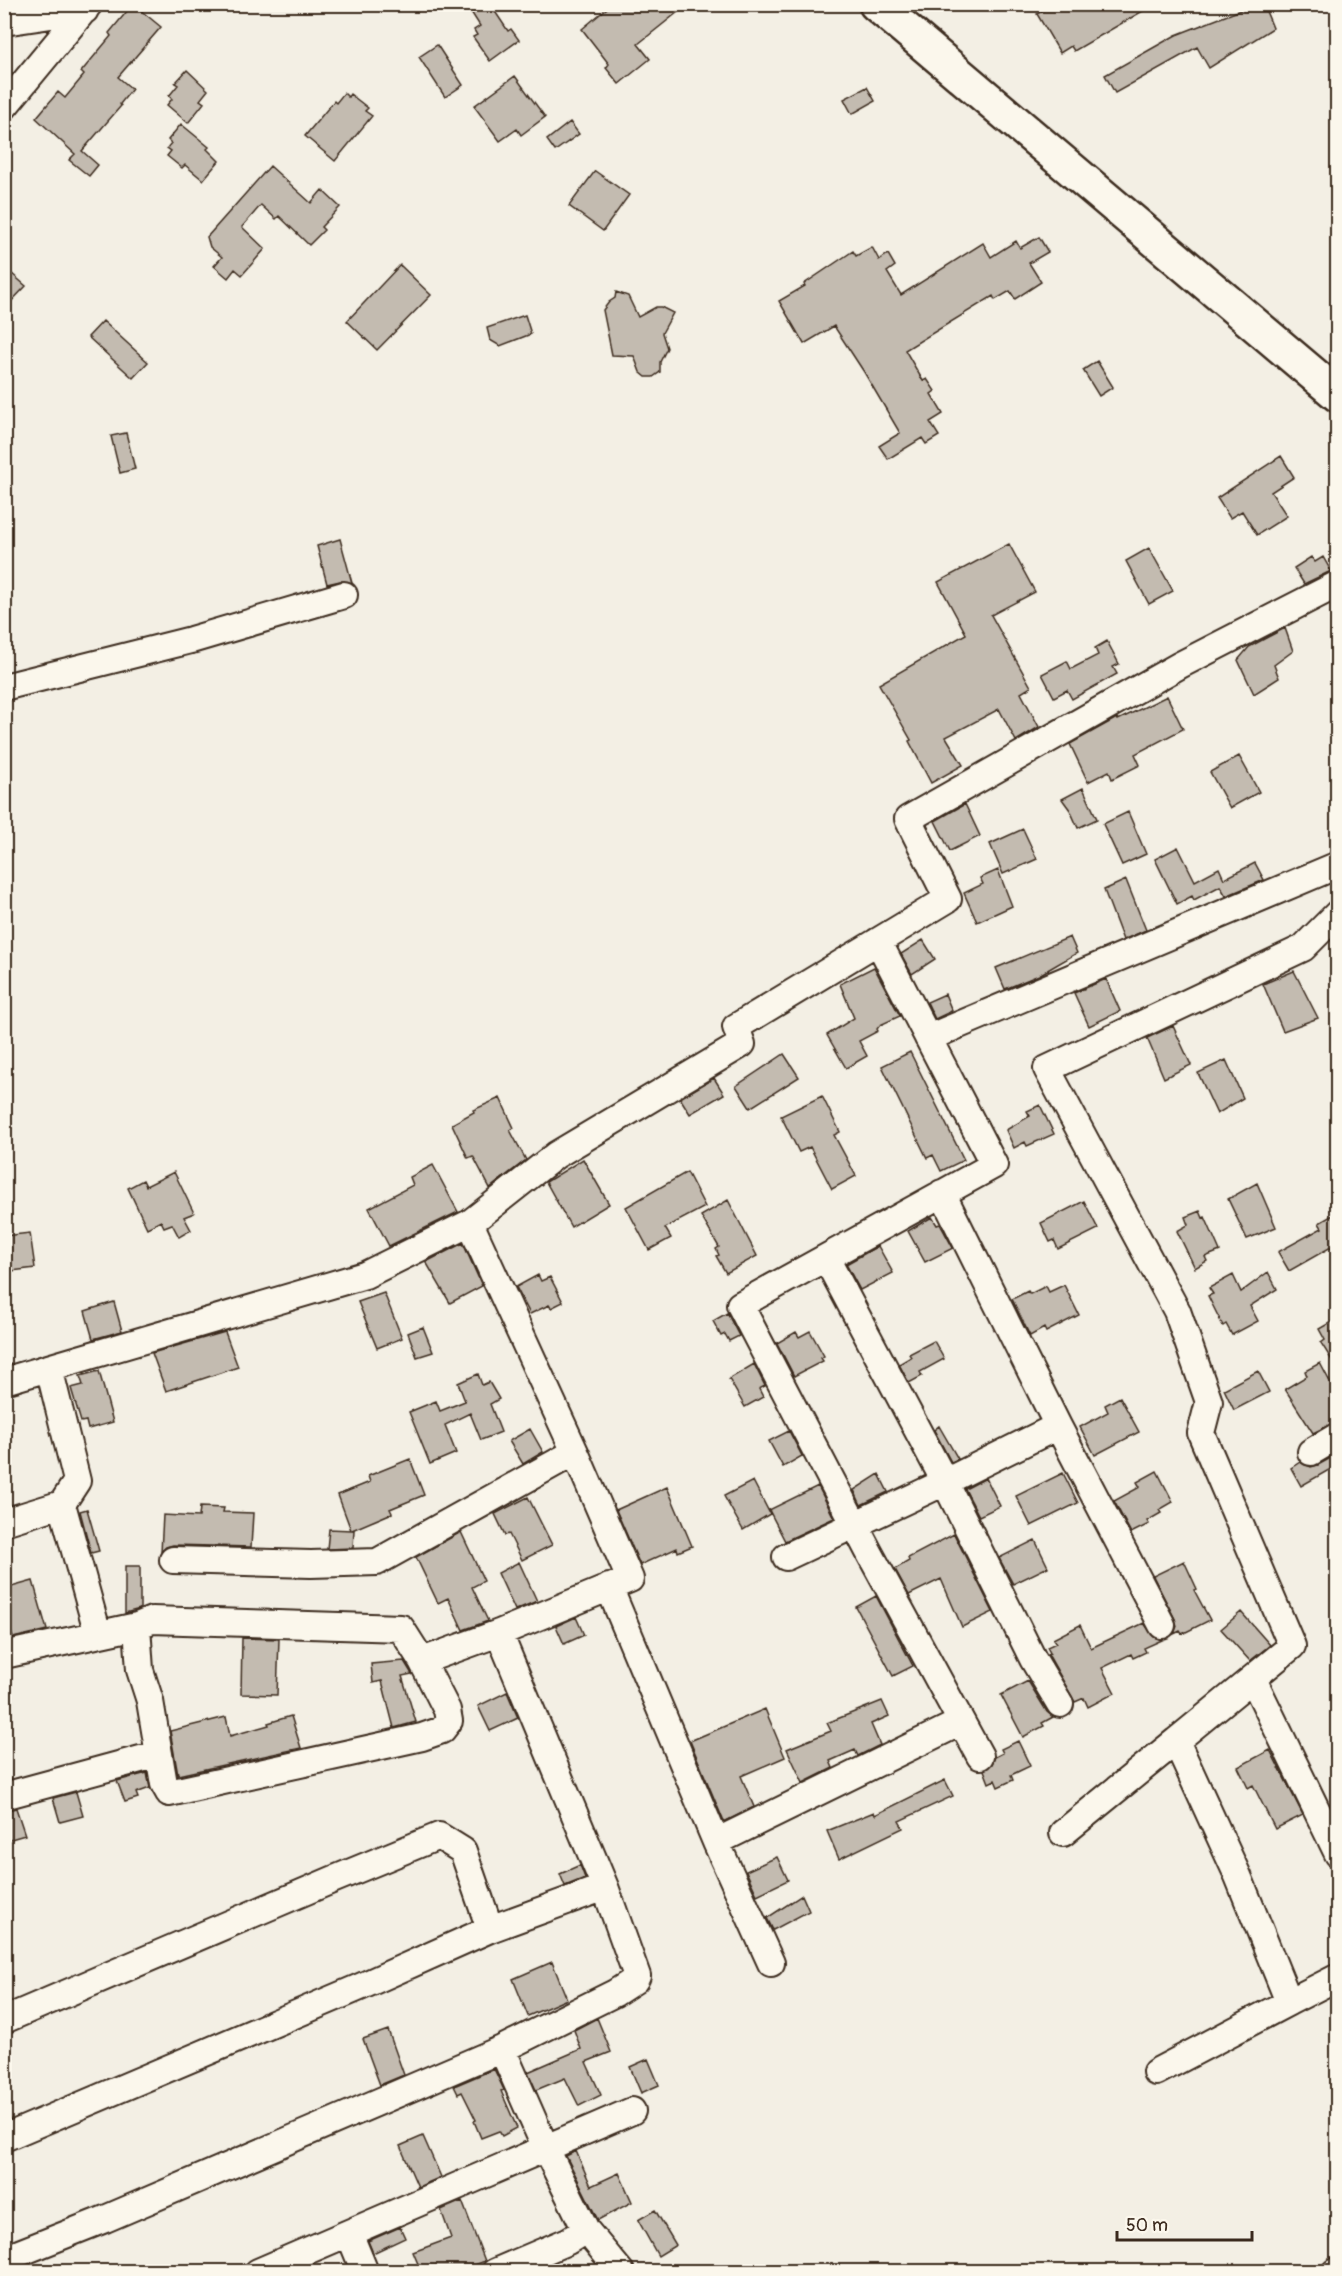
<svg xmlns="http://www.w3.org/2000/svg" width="1342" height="2276" font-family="Pangolin,sans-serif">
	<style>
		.building { fill: #c3bbb0; stroke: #3b2a1e; stroke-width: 1.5 }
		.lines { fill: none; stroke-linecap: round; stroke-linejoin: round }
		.minor-casing { stroke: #3b2a1e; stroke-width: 30 }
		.major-casing { stroke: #3b2a1e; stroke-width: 38 }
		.minor { stroke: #fbf7ec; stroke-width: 26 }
		.major { stroke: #fbf7ec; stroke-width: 33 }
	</style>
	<rect width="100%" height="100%" fill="#f3efe4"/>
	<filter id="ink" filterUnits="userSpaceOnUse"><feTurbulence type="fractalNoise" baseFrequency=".0167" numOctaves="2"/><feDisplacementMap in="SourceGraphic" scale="12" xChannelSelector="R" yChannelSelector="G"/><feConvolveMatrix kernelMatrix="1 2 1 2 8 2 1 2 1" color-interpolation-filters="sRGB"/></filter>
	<g filter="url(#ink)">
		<path class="building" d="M133,4L161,27L118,77L132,89L120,104L121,106L82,151L98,165L89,176L69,160L75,154L36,118L58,92L65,98L84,75L81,72L111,36L109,33Z
			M466,4H490L508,31L511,29L519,40L490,61L473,37L477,35L474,30L480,26Z
			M612,4H688L638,44L650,59L619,84L606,68L609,64L582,29Z
			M1053,4H1155L1074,51L1071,46L1060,53L1037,14Z
			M1256,4H1263L1273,28L1209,68L1197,47L1115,93L1105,75L1176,35Z
			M437,45L463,85L445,97L419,57Z
			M187,70L208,90L200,100L204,103L188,123L167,105L172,99L169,96L178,85L175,83Z
			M515,76L545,117L521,135L517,129L500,141L474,106Z
			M867,87L875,101L852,114L844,99Z
			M344,93L348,97L350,94L368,108L365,111L372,116L335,161L305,136L334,101L336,103Z
			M570,122L579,134L555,151L547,140Z
			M181,124L209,147L207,149L219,161L203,180L185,165L182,168L167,156L171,151L167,148L171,143L168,140Z
			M270,166L311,203L322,190L340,207L321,227L324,230L309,245L279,216L276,219L261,205L242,227L265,249L242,275L235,269L228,278L214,266L222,257L210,247L207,237Z
			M595,171L629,195L603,231L569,206Z
			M1039,237L1048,252L1029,263L1041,282L1015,299L1010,291L995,300L993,296L905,350L923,381L927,379L935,391L931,394L943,414L930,422L939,436L926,444L922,438L888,459L879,446L900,433L864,372L834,326L804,344L779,301L805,286L804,284L853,251L856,256L872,247L879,260L888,254L895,266L887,272L901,295L983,243L991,257L1016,241L1020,248Z
			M400,265L431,295L377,350L347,321Z
			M4,267L26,286L4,309Z
			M616,292L628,296L638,317L656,307H661L673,313L662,333L667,348L660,362V372L653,377H646L640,372L634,356L612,355L603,310L609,302L615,298Z
			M525,315L531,334L500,346L490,340L487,328Z
			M103,321L148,362L133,378L88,337Z
			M1097,361L1113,387L1099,396L1083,370Z
			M126,433L135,469L120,473L111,436Z
			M1281,456L1294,477L1271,492L1287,516L1257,535L1242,511L1230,518L1217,498Z
			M340,539L352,583L340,581L327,584L317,546Z
			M1009,544L1035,592L991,615L1031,687L1021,693L1039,727L1016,741L999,709L946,737L963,765L931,783L909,741L911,740L879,684L966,634L938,582Z
			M1149,548L1173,591L1149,604L1126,561Z
			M1311,557L1315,562L1323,557L1331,571L1304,584L1294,568Z
			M1285,628L1293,651L1274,665L1279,678L1254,694L1238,660L1249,647Z
			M1107,641L1119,664L1113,667L1117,674L1072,699L1067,690L1054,697L1042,674L1067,661L1071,669L1098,655L1095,648Z
			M1167,696L1183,729L1135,754L1140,765L1112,779L1109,771L1088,782L1070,744L1115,719L1117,718L1118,720Z
			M1239,756L1259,792L1230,808L1210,772Z
			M1083,788L1097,819L1078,828L1070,810L1062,799Z
			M965,804L980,836L950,851L935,821Z
			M1128,812L1146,854L1122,865L1103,824Z
			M1023,829L1037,859L1003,874L990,844Z
			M1178,847L1195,881L1219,868L1224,879L1255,863L1264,880L1226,896L1220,886L1194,900L1192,896L1177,904L1155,859Z
			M998,870L1012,906L977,922L964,893L983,884L980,878Z
			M1126,880L1146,930L1123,940L1104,890Z
			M1070,937L1077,953L1039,975L1005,989L996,968Z
			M923,940L935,959L912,974L901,954Z
			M874,967L900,1016L880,1025L877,1029L878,1031L859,1041L867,1056L846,1068L827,1035L854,1018L840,984Z
			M1294,971L1318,1018L1283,1031L1263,984Z
			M1106,979L1120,1011L1089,1026L1074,993Z
			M945,994L952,1011L935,1019L927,1002Z
			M1173,1026L1191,1065L1164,1078L1147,1038Z
			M910,1052L964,1160L941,1171L933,1155L927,1158L882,1066Z
			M784,1054L799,1077L750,1108L736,1086Z
			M1226,1060L1243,1098L1217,1114L1198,1073Z
			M714,1078L724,1094L690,1114L680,1098Z
			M822,1096L840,1132L834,1135L856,1176L832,1189L810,1147L799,1152L781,1116Z
			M500,1098L514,1128L510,1130L526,1160L490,1188L473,1156L468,1158L452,1124L474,1112L473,1110Z
			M1040,1105L1054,1134L1027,1146L1025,1142L1014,1148L1006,1130L1030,1116L1027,1111Z
			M583,1159L609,1204L571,1227L546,1182Z
			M433,1165L458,1212L389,1246L369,1208L413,1185L410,1177Z
			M174,1172L194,1213L184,1217L191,1230L179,1237L172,1224L164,1227L161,1221L147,1228L128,1188L143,1180L146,1186Z
			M687,1172L705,1207L665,1228L671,1238L649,1250L626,1207Z
			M1257,1183L1276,1227L1247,1239L1228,1199Z
			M728,1200L757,1256L726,1273L716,1256L719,1255L716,1249L719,1247L701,1216Z
			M1084,1201L1098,1229L1058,1249L1054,1240L1050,1242L1041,1223Z
			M1200,1211L1203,1218L1205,1217L1220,1251L1205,1257L1207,1261L1195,1268L1177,1231L1188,1225L1185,1217Z
			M1338,1212V1261L1331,1247L1289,1271L1278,1252L1322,1228L1319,1223Z
			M932,1217L937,1225L940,1224L953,1248L925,1262L908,1231Z
			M30,1233L35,1268L4,1272V1236Z
			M463,1243L482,1286L450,1303L426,1262Z
			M878,1246L893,1273L860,1290L846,1264Z
			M1268,1272L1277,1289L1250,1306L1258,1321L1232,1335L1226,1324L1223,1326L1208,1296L1213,1294L1209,1288L1233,1275L1241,1292Z
			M538,1275L541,1281L550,1277L563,1302L551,1308L549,1305L530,1314L516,1287Z
			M1064,1285L1079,1315L1046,1332L1044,1328L1030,1336L1012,1299L1028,1291L1030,1294L1046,1286L1049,1292Z
			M384,1293L402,1338L377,1348L358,1302Z
			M114,1302L122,1331L93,1339L85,1311Z
			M727,1313L739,1336L729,1341L725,1334L721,1336L713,1321Z
			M1338,1318V1370L1321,1343L1325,1340L1319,1329Z
			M423,1327L433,1352L417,1357L408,1333Z
			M810,1331L824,1356L821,1358L823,1361L794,1376L777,1343L796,1332L799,1337Z
			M225,1332L238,1367L166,1391L152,1353Z
			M934,1341L944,1359L920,1372L922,1376L909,1383L899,1364L911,1357L909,1354Z
			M1320,1363L1338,1397V1421L1313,1433L1285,1389L1307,1376L1305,1371Z
			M754,1364L765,1386L759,1389L763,1397L745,1407L729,1379Z
			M99,1371L113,1422L88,1429L86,1421L81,1422L71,1388L83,1385L80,1376Z
			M1258,1371L1269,1392L1234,1410L1224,1389Z
			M478,1374L482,1385L489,1382L499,1399L490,1404L501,1432L481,1440L470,1413L445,1425L456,1453L430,1464L409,1412L436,1401L440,1411L465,1401L458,1383Z
			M1120,1397L1139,1432L1095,1455L1080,1427L1108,1412L1105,1405Z
			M939,1426L958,1459L951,1462L934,1430Z
			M530,1429L543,1452L523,1464L509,1441Z
			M789,1431L802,1456L783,1467L769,1441Z
			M1338,1454V1474L1334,1467L1301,1486L1291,1468L1300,1462L1311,1467L1318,1465Z
			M410,1459L424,1495L390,1509L392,1513L352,1530H354L353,1548L327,1549L329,1529L351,1530L338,1495L370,1482L368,1476Z
			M1157,1471L1173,1502L1159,1510L1161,1513L1147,1521L1149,1524L1131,1533L1114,1501L1140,1487L1137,1482Z
			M1063,1473L1078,1503L1031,1526L1016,1496Z
			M879,1474L888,1492L861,1505L854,1490Z
			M986,1478L1000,1506L979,1516L965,1489Z
			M753,1481L770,1514L743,1530L724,1496Z
			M818,1486L834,1518L785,1541L769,1510Z
			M667,1487L692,1546L678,1552L677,1548L640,1565L616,1510Z
			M528,1497L552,1545L522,1560L509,1534L505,1535L495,1514Z
			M200,1507L224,1508L223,1512L253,1513L251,1547L173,1545L166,1547L161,1552L163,1515L199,1517Z
			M87,1509L99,1551L91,1553L80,1511Z
			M461,1532L484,1581L472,1587L488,1621L463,1630L448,1598L438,1603L416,1557Z
			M954,1534L993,1612L962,1627L941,1579L909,1595L895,1569L909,1561L908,1558Z
			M1035,1540L1048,1567L1013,1584L999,1558Z
			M1184,1561L1197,1589L1194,1590L1210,1620L1182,1634L1180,1631L1174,1634L1177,1626L1175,1619L1153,1576Z
			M519,1562L537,1601L515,1610L498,1573Z
			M125,1566H140V1609L125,1613Z
			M33,1581L47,1630L13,1638L4,1609V1589Z
			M876,1596L913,1666L893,1676L856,1607Z
			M1241,1612L1270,1645L1250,1661L1221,1629Z
			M576,1617L584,1635L564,1644L556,1626Z
			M1144,1623L1154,1637L1162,1640L1144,1648L1146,1652L1133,1658L1131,1654L1102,1668L1115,1693L1088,1707L1084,1698L1075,1702L1048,1654L1050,1653L1047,1647L1056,1643L1053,1639L1080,1625L1091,1648Z
			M242,1638L279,1639L277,1695L241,1694Z
			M404,1661L412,1674L402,1676L416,1722L394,1728L382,1681L373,1683L371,1664Z
			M1028,1681L1047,1712L1053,1717L1042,1723L1044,1726L1023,1737L1001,1695Z
			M507,1692L518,1718L490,1731L478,1706Z
			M882,1701L889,1716L871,1724L880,1745L858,1756L855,1750L830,1761L833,1768L803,1783L787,1749L831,1731L827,1723Z
			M765,1709L785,1757L741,1776L754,1807L724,1822L690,1741Z
			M291,1716L301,1748L178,1775L170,1731L226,1717L230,1736L269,1725L268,1723Z
			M1018,1741L1030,1766L1011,1775L1013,1780L998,1787L995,1780L989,1783L984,1770L992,1764L995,1757L1003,1753L1001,1749Z
			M1270,1750L1303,1815L1275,1829L1253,1785L1248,1788L1238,1767Z
			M147,1773L150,1788L136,1793L138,1798L125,1802L117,1781Z
			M945,1780L953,1796L899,1821L903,1828L839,1859L827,1831L874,1812L875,1815Z
			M76,1792L83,1816L60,1822L53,1798Z
			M16,1808L25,1835L4,1841V1811Z
			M777,1857L788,1880L757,1895L746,1871Z
			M580,1865L585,1878L565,1886L560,1874Z
			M802,1895L809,1911L773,1930L767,1918Z
			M552,1962L567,1999L528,2016L513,1979Z
			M597,2018L611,2052L586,2062L601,2095L579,2106L565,2078L536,2090L528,2072L581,2049L574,2030Z
			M388,2030L404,2075L380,2085L363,2039Z
			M648,2059L659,2085L641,2093L630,2067Z
			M494,2069L504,2090L501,2091L517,2128L502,2136L499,2131L481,2138L474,2121L476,2120L462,2092L458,2094L454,2086Z
			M423,2136L441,2177L418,2187L400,2146Z
			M576,2151L591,2186L619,2173L632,2202L598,2220L566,2156Z
			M462,2201L485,2261L460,2271H421L413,2252L451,2238L441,2210Z
			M655,2210L676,2245L658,2256L638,2220Z
			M400,2227L405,2238L373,2253L368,2241Z"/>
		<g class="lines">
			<defs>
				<path id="minor" d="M4,22L85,10
					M4,107L89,4
					M4,687L191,640L344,595
					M878,941L994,1165L740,1305L869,1552L980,1756
					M928,1038L1338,865
					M942,1193L1058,1426L1162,1625
					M826,1258L945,1482L1033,1659L1060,1704
					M4,1381L365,1275L470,1223
					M1311,1452L1338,1436
					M62,1504L98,1634
					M4,1522L62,1504L77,1481L49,1368
					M786,1557L945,1482L1058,1426
					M173,1560L311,1564L377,1562L575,1452
					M609,1587L716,1842L771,1963
					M137,1626L140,1670L150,1701L164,1784L169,1793L422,1737L442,1730L449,1721L447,1710L422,1661
					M4,1655L137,1626L152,1620L401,1628L422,1661L499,1633L630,1579L575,1452L470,1223L556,1155L742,1044L736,1027L948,899L908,819L1180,665L1338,584
					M1253,1679L1338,1854
					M4,1796L159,1754
					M1063,1833L1176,1741
					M716,1842L961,1722
					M1289,2002L1338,1977
					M4,2020L332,1880L439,1836L463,1851L490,1929
					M502,2049L546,2149L586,2230L621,2272
					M1156,2072L1289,2002L1238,1876L1176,1741L1292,1646L1201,1433L1209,1402L1177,1311L1047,1069L1303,948L1338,913
					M4,2138L360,1987L490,1929L605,1887
					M349,2233L365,2272
					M4,2259L105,2219L502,2049L615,1993L635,1980L637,1976L605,1887L499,1633
					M258,2272L632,2111
					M495,2272L568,2241L586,2230
					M1335,2272L1338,2270"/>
				<path id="major" d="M876,4L1338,395"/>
			</defs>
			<use href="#minor" class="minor-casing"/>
			<use href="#major" class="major-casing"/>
			<use href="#minor" class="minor"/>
			<use href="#major" class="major"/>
		</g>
	</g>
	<rect width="1342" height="2276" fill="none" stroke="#fbf7ec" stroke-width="24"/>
	<rect x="12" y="12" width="1318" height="2252" fill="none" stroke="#3b2a1e" stroke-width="2" filter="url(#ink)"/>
	<path d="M1117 2231v9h135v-9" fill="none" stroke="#3b2a1e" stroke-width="3"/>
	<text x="1126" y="2231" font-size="18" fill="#3b2a1e" stroke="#fbf7ec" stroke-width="4.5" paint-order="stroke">50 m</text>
</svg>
